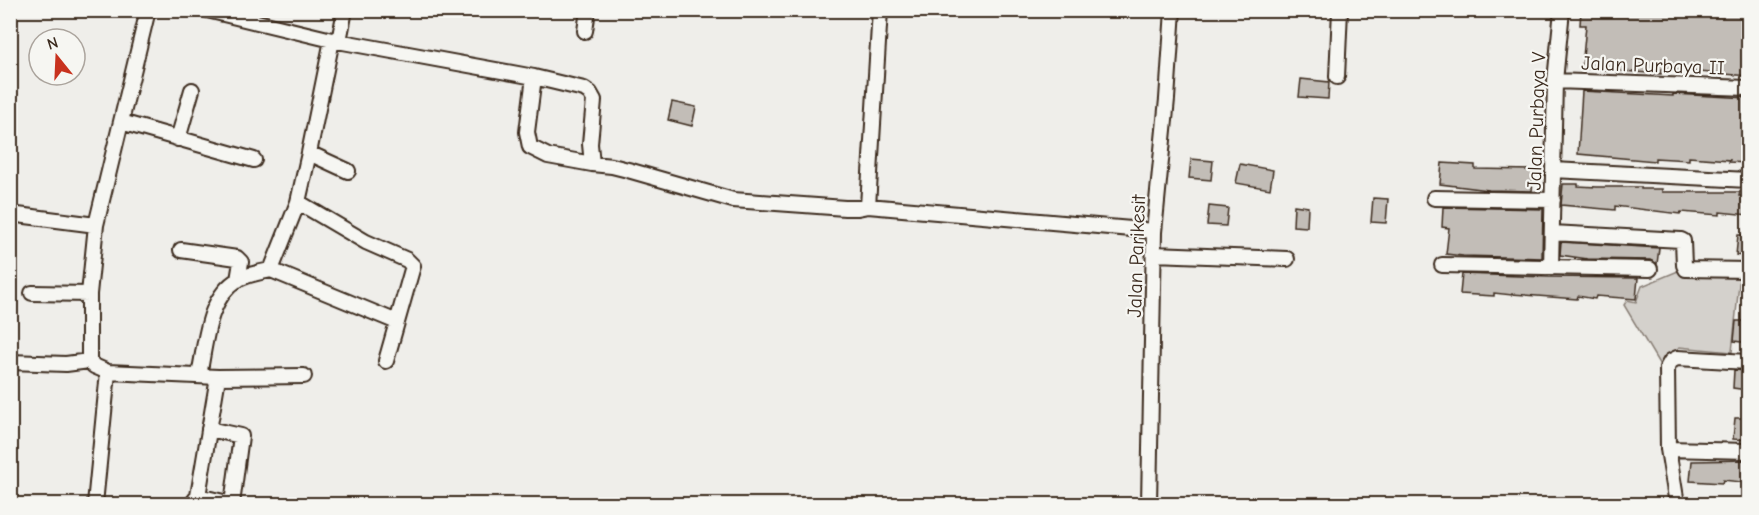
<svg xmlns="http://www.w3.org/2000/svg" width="1759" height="515" font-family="'Comic Neue',sans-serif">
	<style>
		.green { fill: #d4d1cc; stroke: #887e75; stroke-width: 1.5 }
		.building { fill: #c2bdb7; stroke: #3b2a1e; stroke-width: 1.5 }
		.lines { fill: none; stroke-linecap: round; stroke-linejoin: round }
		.minor-casing { stroke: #3b2a1e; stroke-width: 18 }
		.minor { stroke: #f6f6f2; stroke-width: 14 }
		.labels { text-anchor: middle; stroke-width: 4.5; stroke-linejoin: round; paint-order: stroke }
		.street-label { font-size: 20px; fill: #3b2a1e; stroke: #f6f6f2 }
	</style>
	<rect width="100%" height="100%" fill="#efeeea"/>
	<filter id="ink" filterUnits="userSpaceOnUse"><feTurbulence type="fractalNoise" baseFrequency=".0167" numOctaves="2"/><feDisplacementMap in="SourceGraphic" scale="12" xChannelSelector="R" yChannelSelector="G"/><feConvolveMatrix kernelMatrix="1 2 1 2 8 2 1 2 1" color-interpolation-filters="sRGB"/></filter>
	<g filter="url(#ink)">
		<path class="green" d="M1678,271L1740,274L1732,352L1679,347L1661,367L1624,305L1627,300L1636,302L1642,286Z"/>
		<path class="building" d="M1581,10H1749V76L1661,69V74L1582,68L1586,25H1580Z
			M1301,79L1329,82L1328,99L1299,97Z
			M1582,91L1673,96V94L1749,98L1748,163L1729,162L1730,160L1689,157V160L1655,158V161L1578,154Z
			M672,102L696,107L692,126L668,120Z
			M1191,159L1213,161L1211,180L1189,178Z
			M1442,163L1475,165V169L1534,170L1532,191L1489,190L1440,184Z
			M1240,164L1273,170L1270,189L1236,183Z
			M1563,184H1578V186L1597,187H1641V189H1662V192H1740L1739,196H1749V215L1720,212V215L1681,212L1680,214L1615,206V210L1561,205Z
			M1373,198L1388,199L1386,223L1371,222Z
			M1294,205L1308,207L1307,227L1293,226Z
			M1209,206L1228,208L1226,226L1207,225Z
			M1443,207L1543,209L1542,258L1463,256L1446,254L1449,228L1442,227Z
			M1738,235H1749V257L1736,255Z
			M1561,242L1659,248L1657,264L1650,260L1588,259L1560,255Z
			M1462,274L1549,277L1638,278L1636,299L1596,296L1595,299L1578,296L1577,299L1512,294V295L1494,293V296L1460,294Z
			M1736,321H1749V343L1734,341Z
			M1734,370L1749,371L1747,390L1733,388Z
			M1735,418H1749V440L1733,439Z
			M1749,460V481L1742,480L1741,482L1723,480L1722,483L1690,481L1692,461Z"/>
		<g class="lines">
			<defs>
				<path id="minor" d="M207,10L332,40L534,77L584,89L590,93L594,100L590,144L592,164L612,166L628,170L733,200L845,208H858L868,206L1154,231
					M585,31L588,10
					M339,41L345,10
					M534,77L527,132L530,147L548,156L592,164
					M1337,77L1340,10
					M1555,81L1748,88
					M121,122L254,160
					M178,139L192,90
					M309,153L348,171
					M1553,170L1748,180
					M1434,198L1553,200
					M298,202L366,242L407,260L413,266L386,361
					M868,206L880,10
					M10,214L96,225
					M1552,233L1681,240L1683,241L1684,265L1686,269L1748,270
					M181,250L237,258L241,262L238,280
					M1154,254L1287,259
					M1442,265L1650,269
					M1551,268L1555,81L1562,10
					M271,270L298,202L309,153L332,40
					M32,293L89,294
					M89,361L94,366L108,372L218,377L304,376
					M10,362L66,364L89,361V294L96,225L148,10
					M199,375C206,343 207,297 239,279C249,274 260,272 271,270L397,322
					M1668,449L1748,451
					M198,496L232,504L241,436L209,429
					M95,504L108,372
					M192,504L198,496L218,377
					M1149,504L1154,232L1167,99L1173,10
					M1677,504L1668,449L1667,368L1671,361L1677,358L1748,362"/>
			</defs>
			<use href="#minor" class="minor-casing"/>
			<use href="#minor" class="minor"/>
		</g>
	</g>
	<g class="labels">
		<g class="street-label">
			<text transform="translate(1653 65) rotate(2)" y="7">Jalan Purbaya II</text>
			<text transform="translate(1536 121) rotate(-88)" y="7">Jalan Purbaya V</text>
			<text transform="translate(1136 256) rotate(-88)" y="7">Jalan Parikesit</text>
		</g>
	</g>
	<rect width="1759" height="515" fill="none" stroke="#f6f6f2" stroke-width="36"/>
	<rect x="18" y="18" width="1723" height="479" fill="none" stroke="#3b2a1e" stroke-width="2" filter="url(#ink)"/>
	<g transform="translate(57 57) rotate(342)"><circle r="28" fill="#f6f6f2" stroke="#aba49d" stroke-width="1.5"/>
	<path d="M0-4.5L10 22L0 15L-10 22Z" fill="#c8321e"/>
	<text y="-9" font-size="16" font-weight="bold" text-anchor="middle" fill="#3b2a1e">N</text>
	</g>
</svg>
